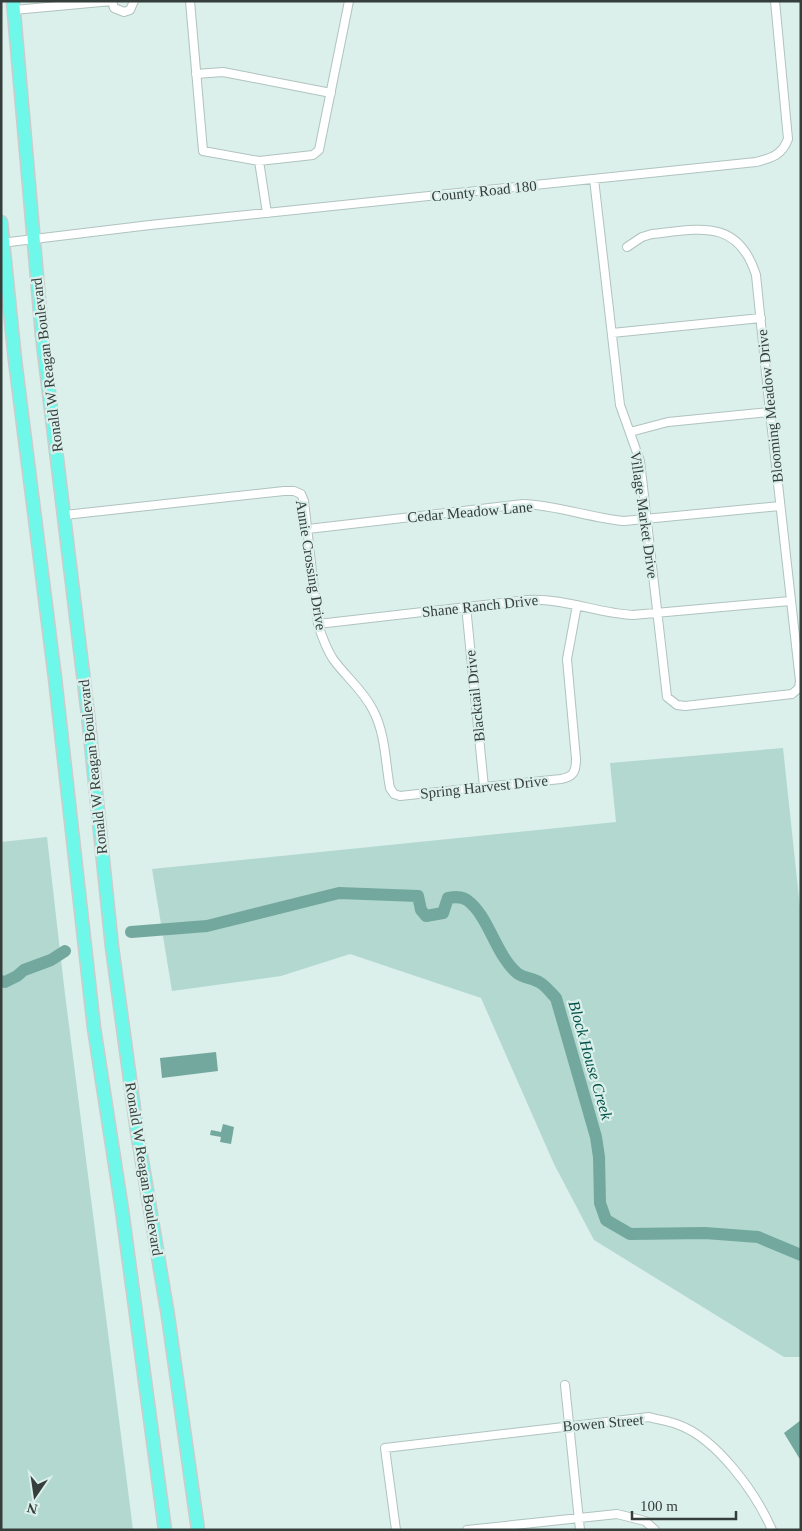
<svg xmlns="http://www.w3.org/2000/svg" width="802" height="1531" font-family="Georgia,serif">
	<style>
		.green { fill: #b2d8d0 }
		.water { fill: #73a89e }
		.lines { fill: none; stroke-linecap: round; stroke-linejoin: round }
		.river { stroke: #73a89e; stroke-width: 12 }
		.street-casing { stroke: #b0c3bf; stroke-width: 10 }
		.primary-casing { stroke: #cbcdcc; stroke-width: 15 }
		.street { stroke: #fff; stroke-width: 8 }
		.primary { stroke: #6df8e9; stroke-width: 12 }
		.labels { text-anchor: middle; stroke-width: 4.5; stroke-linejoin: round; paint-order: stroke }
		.street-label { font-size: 15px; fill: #363e3c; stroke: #dbefeb }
		.water-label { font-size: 16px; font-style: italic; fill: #005248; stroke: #dbefeb }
	</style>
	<rect width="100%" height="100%" fill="#dbefeb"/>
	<path class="green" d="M783,748L801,917V1357H784L594,1240L554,1164L481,998L350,954L281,976L172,991L152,869L616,822L610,763Z
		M47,837L64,986L133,1530H1V842Z"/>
	<path class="water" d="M216,1052L218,1071L162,1078L160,1058Z
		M223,1124L234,1127L231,1144L220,1142L221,1137L210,1135L211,1130L221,1132Z
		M801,1420V1461L784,1433Z"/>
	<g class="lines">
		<path class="river" d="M131,932L207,926L339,893L418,896L421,910L426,916L443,913L448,898C454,897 461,896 467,900C489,916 495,954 517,973C523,978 532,978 539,982C545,985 551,993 556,998L596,1137L599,1157L600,1203L606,1220L630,1234L705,1233L758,1237L801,1255
			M1,981L5,982L17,976L24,970L51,960L65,951"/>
		<defs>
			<path id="street" d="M112,1L114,8L124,12L130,10L134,1
				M190,1L203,151L259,161L313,155L319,150L349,1
				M14,10L112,1
				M196,74L223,72L331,93
				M259,161L267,213
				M594,179L620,405L640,461L667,697L677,705L685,706L792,694L799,688L800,681L770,412L756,275C738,218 699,229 652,234L642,237L627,247
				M1,243L150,225L756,162C772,158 782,155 788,139L775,1
				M612,333L761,318
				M630,432L668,422L770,412
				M65,515L284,491H294L301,494L304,501L318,624C322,637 326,648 333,659C346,677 363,690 373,710C386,735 385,762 390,788L394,794L400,796L561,779C573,777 576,772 576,759L567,659L577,605
				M308,529L523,504C557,505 590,518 624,521L780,506
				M466,606L484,787
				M318,624L527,600C566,598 596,613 633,615L790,601
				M565,1385L580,1530
				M396,1530L385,1448L649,1417C659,1420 669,1421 679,1425C717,1439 756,1493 772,1530
				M467,1530L617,1514L645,1521L655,1530"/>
			<path id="primary" d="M13,1L42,335L88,715L112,947L137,1131L168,1316L198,1530
				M1,222L15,360L55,678L94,1028L122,1210L165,1530"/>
		</defs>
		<use href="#street" class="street-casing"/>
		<use href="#primary" class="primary-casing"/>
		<use href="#street" class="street"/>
		<use href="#primary" class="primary"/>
	</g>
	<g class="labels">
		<g class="street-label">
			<text transform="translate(484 191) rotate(-6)" y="5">County Road 180</text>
			<text transform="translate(47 365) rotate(-97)" y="5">Ronald W Reagan Boulevard</text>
			<text transform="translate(770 406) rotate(-96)" y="5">Blooming Meadow Drive</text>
			<text transform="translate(470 512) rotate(-5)" y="5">Cedar Meadow Lane</text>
			<text transform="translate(644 515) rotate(82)" y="5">Village Market Drive</text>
			<text transform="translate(311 565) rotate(81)" y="5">Annie Crossing Drive</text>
			<text transform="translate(480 606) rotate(-6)" y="5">Shane Ranch Drive</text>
			<text transform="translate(475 696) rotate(-96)" y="5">Blacktail Drive</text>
			<text transform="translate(93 767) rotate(-96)" y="5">Ronald W Reagan Boulevard</text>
			<text transform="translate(484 787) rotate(-6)" y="5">Spring Harvest Drive</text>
			<text transform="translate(144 1169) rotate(81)" y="5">Ronald W Reagan Boulevard</text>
			<text transform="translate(603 1423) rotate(-5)" y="5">Bowen Street</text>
		</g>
		<g class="water-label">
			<text transform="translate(591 1060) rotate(74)" y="6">Block House Creek</text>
		</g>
	</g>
	<rect width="802" height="1531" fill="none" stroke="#363e3c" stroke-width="5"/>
	<g transform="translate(35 1496) rotate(193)" stroke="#dbefeb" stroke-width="4" paint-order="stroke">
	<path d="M0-4L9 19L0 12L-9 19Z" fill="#363e3c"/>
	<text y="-8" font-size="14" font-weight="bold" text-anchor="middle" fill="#363e3c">N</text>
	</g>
	<path d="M632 1511v8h104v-8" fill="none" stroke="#363e3c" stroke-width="2.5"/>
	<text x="640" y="1511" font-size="15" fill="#363e3c" stroke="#dbefeb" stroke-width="4" paint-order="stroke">100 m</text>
</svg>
